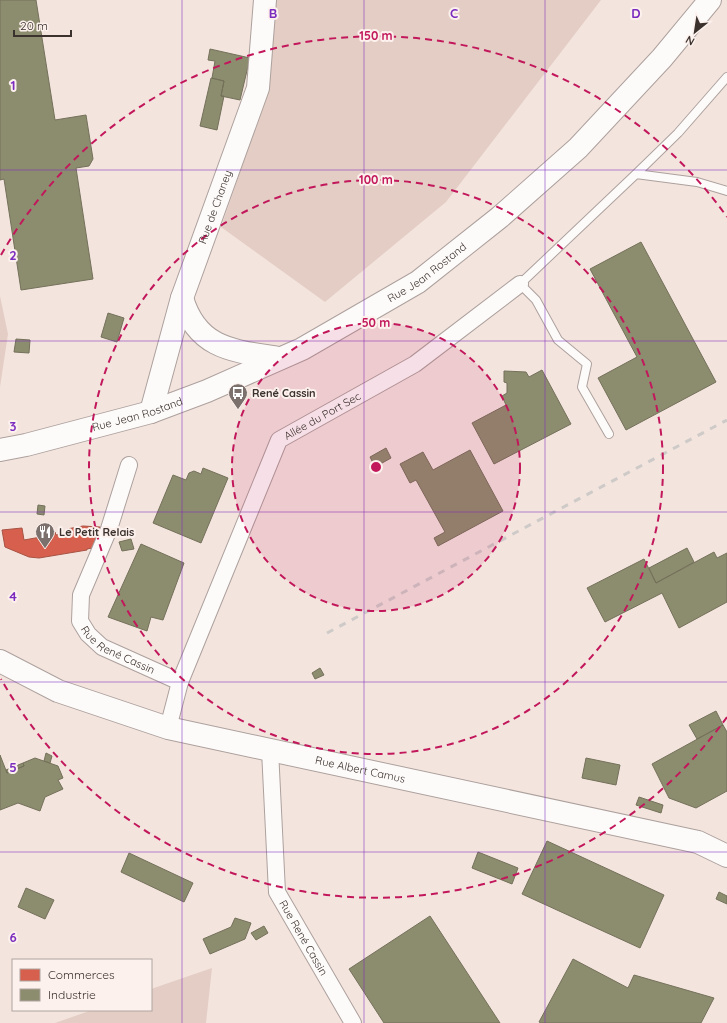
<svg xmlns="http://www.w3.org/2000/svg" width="727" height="1023" font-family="Quicksand,sans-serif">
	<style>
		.green { fill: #e4cdc4 }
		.shops { fill: #d6604d; stroke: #a85243 }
		.industry { fill: #8c8c6e; stroke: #74715a }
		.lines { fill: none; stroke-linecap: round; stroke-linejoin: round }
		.lane-casing { stroke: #ada19d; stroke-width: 10 }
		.street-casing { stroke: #ada19d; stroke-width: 18 }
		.secondary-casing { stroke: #ada19d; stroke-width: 24 }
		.lane { stroke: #fdfbfa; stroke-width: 8 }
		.street { stroke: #fdfbfa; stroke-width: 16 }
		.secondary { stroke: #fdfbfa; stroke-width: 22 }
		.rail { stroke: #cecac8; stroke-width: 3; stroke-dasharray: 7 7; stroke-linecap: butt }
		.grid { fill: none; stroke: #7b2cbf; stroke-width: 1; stroke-opacity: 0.55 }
		.ring { fill: none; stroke: #c2185b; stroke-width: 2; stroke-dasharray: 7 5 }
		.labels { text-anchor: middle; stroke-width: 4; stroke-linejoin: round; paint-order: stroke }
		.street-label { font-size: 11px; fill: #3b312d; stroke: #fcf1ed }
		.poi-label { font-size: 11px; font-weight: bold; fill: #3b312d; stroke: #fcf1ed; text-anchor: start }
		.grid-label { font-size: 13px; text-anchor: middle; font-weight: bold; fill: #7b2cbf; stroke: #fcf1ed; stroke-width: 4; stroke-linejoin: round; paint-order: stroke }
		.centre { fill: #c2185b; stroke: #fcf1ed; stroke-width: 2 }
		.ring-label { font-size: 12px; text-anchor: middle; font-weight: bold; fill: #c2185b; stroke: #fcf1ed; stroke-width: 4; stroke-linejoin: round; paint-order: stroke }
	</style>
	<rect width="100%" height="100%" fill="#f3e4de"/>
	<path class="green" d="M273,0H601L446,202L325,302L221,227L267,95Z
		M0,296L8,334L0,387Z
		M212,968L206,1023H55L92,1010H151V989Z"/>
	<path class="shops" d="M83,526L100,527L92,548L87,549V550L39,558L29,557L5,547L2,530L22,528L24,540L52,535L51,533L55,532L56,535L67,533V529Z"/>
	<path class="industry" d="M0,0H36L55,120L86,115L93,159L89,166L76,168L93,279L21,290L4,179L0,180Z
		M210,49L250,58L240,100L221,96L224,81L212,78L215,61L208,60Z
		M211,78L224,81L221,96H224L217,130L200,126Z
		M641,242L716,382L626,430L598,378L637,357L590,269Z
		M108,313L124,318L117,342L101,337Z
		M16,339L30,340L29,353L14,352Z
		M542,370L571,424L494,464L472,423L506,405L502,396L507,393V383L504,382V371L526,372L529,377Z
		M386,448L391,458L375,467L370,457Z
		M470,450L503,511L438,546L434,538L445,532L416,480L410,483L400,464L423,452L433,470Z
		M203,468L228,478L201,543L153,523L173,475L186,480L189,473L194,471L201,474Z
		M38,505L45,506L44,515L37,514Z
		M131,539L134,549L122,551L119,542Z
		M141,544L184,563L163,620L151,617L147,631L108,617Z
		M687,548L694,562L656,583L649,568Z
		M714,552L717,558L727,553V602L679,628L662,593L605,622L587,588L644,559L656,583Z
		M320,668L324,675L315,679L312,673Z
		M716,711L723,725L697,739L689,725Z
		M723,725L727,732V791L696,808L669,798L652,764Z
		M46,753L52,756L50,763L44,761Z
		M0,755L7,773L24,766L23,763L35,758L58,766L63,778L58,780L63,789L45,797L40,811L18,803L0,810Z
		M586,758L620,765L616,785L582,778Z
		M23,763L24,766L7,773L6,770Z
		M639,797L663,805L661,813L636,805Z
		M547,841L664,895L640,948L522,894Z
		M478,852L518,868L512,884L472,868Z
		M129,853L193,883L184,902L121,872Z
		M26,888L54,900L45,919L18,907Z
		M719,892L727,896V904L716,899Z
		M430,916L500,1023H384L349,969Z
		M235,918L251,923L245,939L210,954L203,939L231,927Z
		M264,926L268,933L256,940L251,933Z
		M573,959L628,988L634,975L714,998L701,1023H541L539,1022Z"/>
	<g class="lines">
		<defs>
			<path id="lane" d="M636,174L697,182L727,191
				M609,434L582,387L587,364L558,340L536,300L520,284L636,174L678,133L727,77"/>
			<g id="street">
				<path id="s1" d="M129,465L109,529L81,595L80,621L88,634L102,647L180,682L168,728"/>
				<path id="s2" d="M180,682L279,440L415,364L520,284"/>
				<path id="s3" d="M270,750L277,892L353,1023"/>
			</g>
			<g id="secondary">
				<path d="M182,298C197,349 233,351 279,358"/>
				<path id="s4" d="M151,412L182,298L258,88L265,0"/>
				<path id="s5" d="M0,450L26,445L151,412L207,391L302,349L418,282L500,217L578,148L662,58L710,0"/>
				<path id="s6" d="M0,661L58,691L168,728L698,842L727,856"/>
			</g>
		</defs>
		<use href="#lane" class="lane-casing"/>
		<use href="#street" class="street-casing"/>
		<use href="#secondary" class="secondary-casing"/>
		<use href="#lane" class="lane"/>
		<use href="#street" class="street"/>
		<use href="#secondary" class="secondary"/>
		<path class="rail" d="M327,633L727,420"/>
	</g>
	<path class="grid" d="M182,0V1023M364,0V1023M545,0V1023M0,170H727M0,341H727M0,512H727M0,682H727M0,852H727"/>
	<circle cx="376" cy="467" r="144" fill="#c2185b" fill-opacity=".12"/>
	<g class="ring">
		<circle cx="376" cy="467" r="144"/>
		<circle cx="376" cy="467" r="287"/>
		<path d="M727 717A431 431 0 0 1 1 679M1 255A431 431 0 0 1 727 217"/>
	</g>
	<defs>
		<symbol id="bus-pin" viewBox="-11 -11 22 30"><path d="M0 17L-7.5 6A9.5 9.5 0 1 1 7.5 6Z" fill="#7b706b" stroke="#fcf1ed"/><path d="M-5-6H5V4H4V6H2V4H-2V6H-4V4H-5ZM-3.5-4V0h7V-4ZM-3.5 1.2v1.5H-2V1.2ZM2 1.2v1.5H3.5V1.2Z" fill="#fff"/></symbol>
		<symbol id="restaurant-pin" viewBox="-11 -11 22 30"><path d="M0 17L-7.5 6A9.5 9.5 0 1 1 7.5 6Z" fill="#7b706b" stroke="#fcf1ed"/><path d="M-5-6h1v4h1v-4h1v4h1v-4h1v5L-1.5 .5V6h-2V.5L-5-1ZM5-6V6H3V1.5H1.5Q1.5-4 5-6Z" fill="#fff"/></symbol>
	</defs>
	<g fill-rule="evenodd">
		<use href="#bus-pin" x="227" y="382" width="22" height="30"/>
		<use href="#restaurant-pin" x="34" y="521" width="22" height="30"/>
	</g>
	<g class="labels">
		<g class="street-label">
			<text dy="4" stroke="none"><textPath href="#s4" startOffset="215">Rue de Chaney</textPath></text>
			<text dy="4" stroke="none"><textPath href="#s5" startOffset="466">Rue Jean Rostand</textPath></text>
			<text dy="4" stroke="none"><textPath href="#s5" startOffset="142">Rue Jean Rostand</textPath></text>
			<text dy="4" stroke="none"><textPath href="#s2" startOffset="311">Allée du Port Sec</textPath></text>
			<text dy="4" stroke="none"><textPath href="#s1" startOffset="214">Rue René Cassin</textPath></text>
			<text dy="4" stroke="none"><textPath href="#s6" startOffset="378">Rue Albert Camus</textPath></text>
			<text dy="4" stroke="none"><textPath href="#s3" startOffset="195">Rue René Cassin</textPath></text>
		</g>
		<g class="poi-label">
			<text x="252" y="397">René Cassin</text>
			<text x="59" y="536">Le Petit Relais</text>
		</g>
	</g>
	<g class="grid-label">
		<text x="273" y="18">B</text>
		<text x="454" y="18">C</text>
		<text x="636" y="18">D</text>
		<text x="13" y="90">1</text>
		<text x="13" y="260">2</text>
		<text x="13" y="431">3</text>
		<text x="13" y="601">4</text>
		<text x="13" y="772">5</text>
		<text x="13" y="942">6</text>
	</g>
	<circle cx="376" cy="467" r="6" class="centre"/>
	<g class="ring-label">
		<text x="376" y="40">150 m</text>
		<text x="376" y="184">100 m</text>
		<text x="376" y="327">50 m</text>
	</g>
	<rect x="12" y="959" width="140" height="52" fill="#fcf1ed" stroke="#afa4a0"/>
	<rect x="20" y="969" width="20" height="12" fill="#d6604d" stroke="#afa4a0"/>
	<text x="48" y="979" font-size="12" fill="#3b312d">Commerces</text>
	<rect x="20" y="989" width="20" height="12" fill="#8c8c6e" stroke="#afa4a0"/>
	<text x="48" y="999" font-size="12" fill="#3b312d">Industrie</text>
	<g transform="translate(695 32) rotate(210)" stroke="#fcf1ed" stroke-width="3" paint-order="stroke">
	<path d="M0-3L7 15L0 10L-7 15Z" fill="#3b312d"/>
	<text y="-6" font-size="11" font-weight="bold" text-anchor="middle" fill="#3b312d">N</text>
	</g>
	<path d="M14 30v6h57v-6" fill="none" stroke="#3b312d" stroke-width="2"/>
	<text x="20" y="30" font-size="12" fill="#3b312d" stroke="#fcf1ed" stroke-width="3" paint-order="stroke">20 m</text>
</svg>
